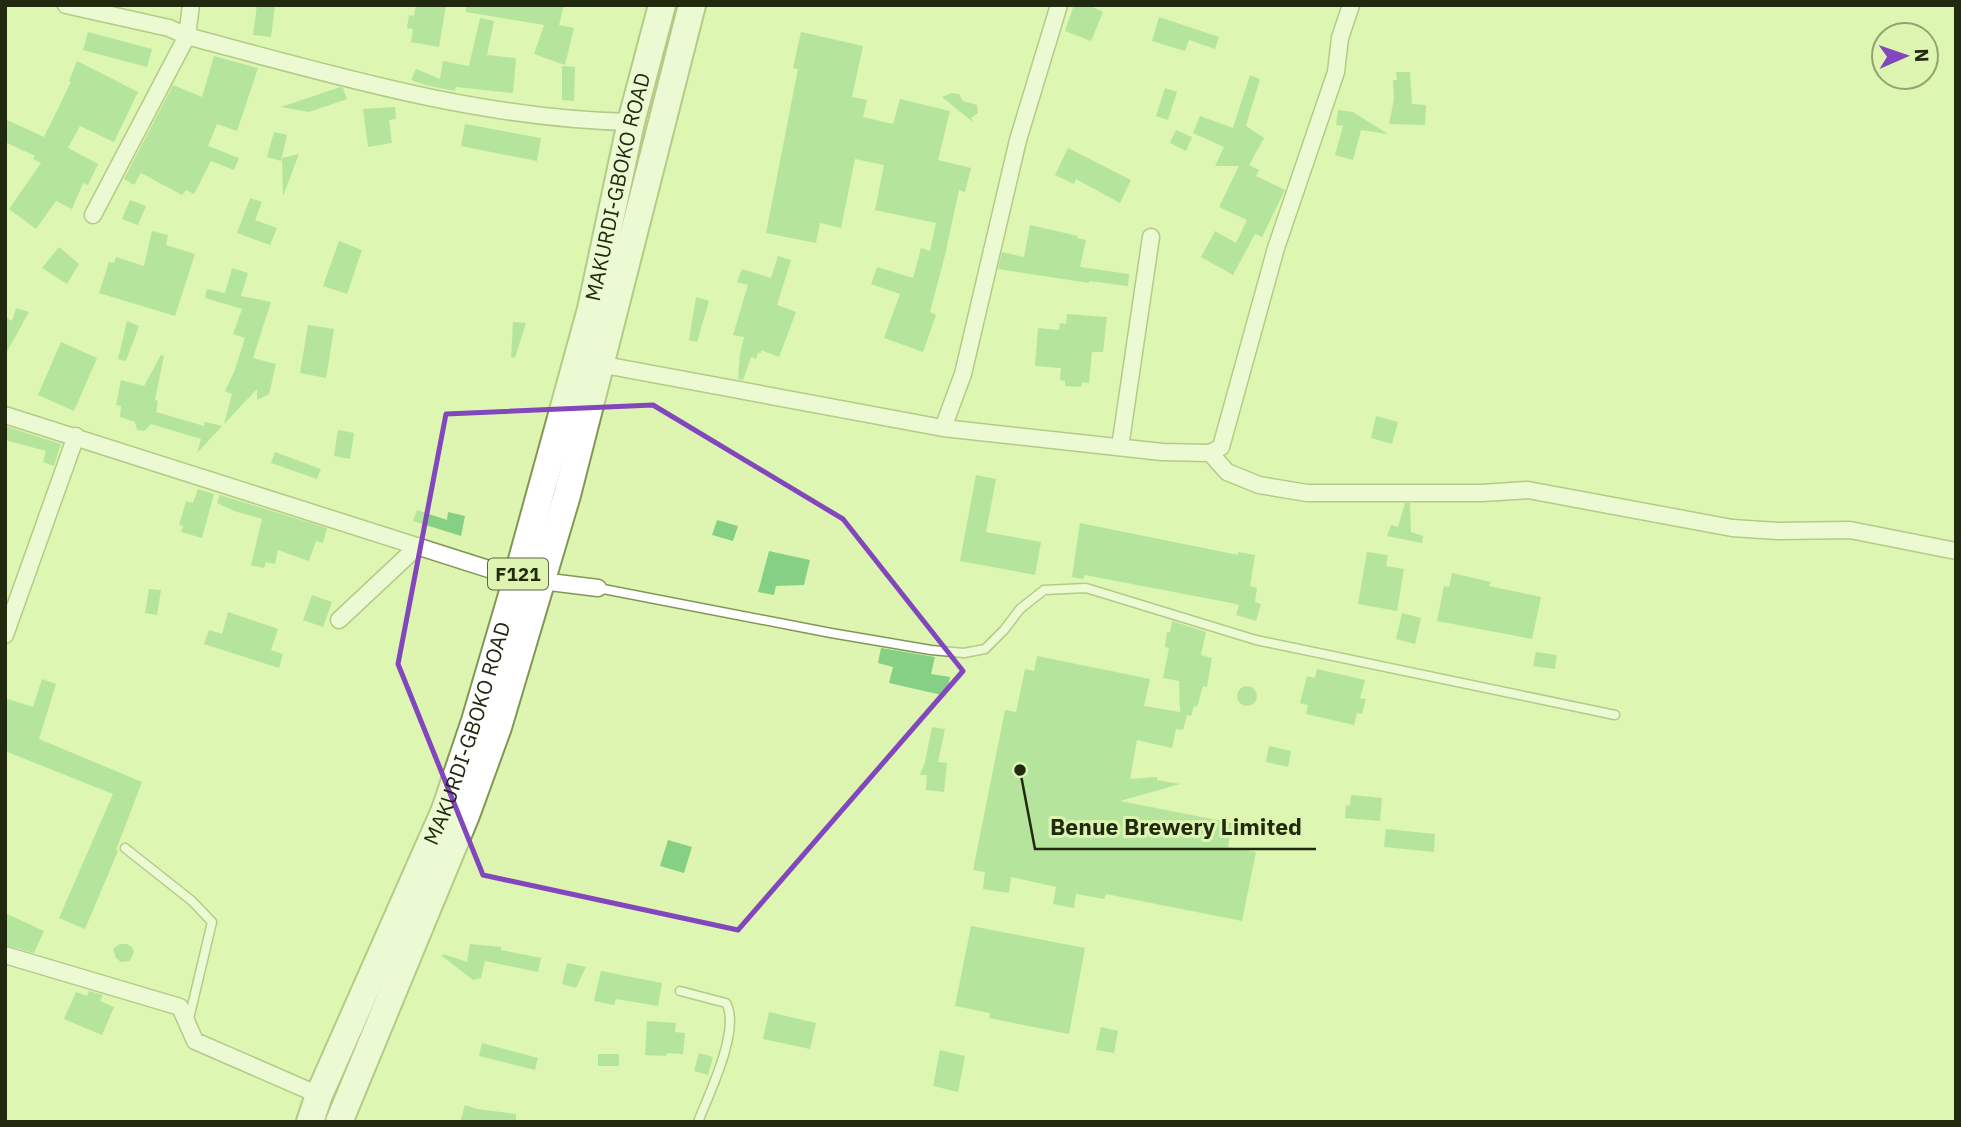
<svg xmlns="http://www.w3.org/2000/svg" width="1961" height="1127" font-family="'IBM Plex Sans',sans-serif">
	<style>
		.building { fill: #85d084 }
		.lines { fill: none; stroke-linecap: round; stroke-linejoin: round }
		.service-casing { stroke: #829756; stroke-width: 11 }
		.minor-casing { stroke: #829756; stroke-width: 19 }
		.primary-casing { stroke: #829756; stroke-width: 30 }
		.service { stroke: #fff; stroke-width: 8 }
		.minor { stroke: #fff; stroke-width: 16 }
		.primary { stroke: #fff; stroke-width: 26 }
		.marked { fill: none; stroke: #8247bd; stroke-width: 5; stroke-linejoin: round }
		.labels { text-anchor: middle; stroke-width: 6; stroke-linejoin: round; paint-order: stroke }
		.shield { fill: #ddf5b1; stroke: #596640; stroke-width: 2 }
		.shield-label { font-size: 19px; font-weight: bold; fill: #21290f }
		.street-label { font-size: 21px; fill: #21290f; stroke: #ddf5b1 }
		.leader { fill: none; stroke: #21290f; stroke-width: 2.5 }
		.callout-dot { fill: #21290f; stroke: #ddf5b1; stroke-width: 2.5 }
		.callout-label { font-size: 23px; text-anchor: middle; font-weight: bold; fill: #21290f; stroke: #ddf5b1; stroke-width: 6; stroke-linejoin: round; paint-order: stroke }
	</style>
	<rect width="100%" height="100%" fill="#ddf5b1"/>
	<path class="building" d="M257,5H275L271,37L253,35Z
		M416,5H446L439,47L411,42L413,29L407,28L409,15L414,16Z
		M466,5H564L559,25L574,28L565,65L534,54L544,25L466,12Z
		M1074,5H1088L1103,12L1091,41L1065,31Z
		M1159,17L1219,37L1215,49L1189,40L1185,51L1152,41Z
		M480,18L494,21L487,55L516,58L513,93L456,87L455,91L425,85L411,80L416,69L440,79L443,61L469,66Z
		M88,32L152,49L147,67L83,50Z
		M801,32L863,46L852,97L867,100L863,117L893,124L900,99L950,111L938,160L971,168L965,192L959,190L945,255L930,312L936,315L923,352L884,338L900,294L871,284L877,267L913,278L921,248L930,251L936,223L875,210L884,165L855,159L841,228L820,223L816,243L766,233L798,69L793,68Z
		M214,56L258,68L237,131L217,124L208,146L239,158L234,170L211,161L194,194L186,190L182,195L141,173L134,185L124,179L173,85L202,97Z
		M77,61L138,92L114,142L80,126L68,148L98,164L88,185L83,183L72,209L56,201L36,229L9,209L41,163L33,159L35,156L5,142V119L44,137L71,82L69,81Z
		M562,66L575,67L574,101L562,100Z
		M1396,72H1410L1412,104L1426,105L1425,125L1389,124L1394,99L1393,80H1397Z
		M1250,75L1260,79L1246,126L1264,138L1249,165L1259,170L1256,176L1285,190L1262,237L1255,234L1233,275L1201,257L1215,231L1236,243L1247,220L1219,207L1239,166H1215L1224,147L1193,133L1200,116L1233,128Z
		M340,87L343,88L347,99L309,112L281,107Z
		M1165,88L1177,92L1168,120L1156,116Z
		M952,93L959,94L963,101L977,105L978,113L971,118L974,123L942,97Z
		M395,107L396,119L389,120L392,143L368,147L363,109Z
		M1338,110L1353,112L1388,134L1361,130L1353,160L1335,155L1343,126L1336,125Z
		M465,124L541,138L537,161L461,146Z
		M1176,130L1192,137L1186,151L1170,143Z
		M274,132L287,135L281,161L267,157Z
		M1068,148L1131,180L1120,203L1076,179L1074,184L1055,175Z
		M299,154L283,196L282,158Z
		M250,198L262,202L255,220L277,228L270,245L237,233Z
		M130,200L146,206L138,225L122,219Z
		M1030,225L1078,236L1077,238L1086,240L1080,267L1129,274L1128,286L1089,281V283L998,269L1002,252L1024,257Z
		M152,231L168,235L166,245L195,254L175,316L99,293L109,262L114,263L116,257L144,266Z
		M339,241L362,250L347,294L323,286Z
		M59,247L79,264L67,284L42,268Z
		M778,256L791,260L777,305L796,312L779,357L761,350V353H758L756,359L751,357L743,380L738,379L740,354L744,337L733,335L748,285L737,282L742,269L771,278Z
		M232,268L248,273L241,296L271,302L253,358L276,364L269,394L257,400V389L224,424L232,394L225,391L234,372L245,338L233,334L242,309L205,298L207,289L225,293Z
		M696,297L709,301L697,342L689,340Z
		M16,308L29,312L5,355V317L12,321Z
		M1067,314L1107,317L1103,352H1092L1089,383L1082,382L1081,387L1065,386V381L1060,380L1061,368L1035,366L1038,328L1059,330L1060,323L1066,324Z
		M127,321L139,326L126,361L118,359Z
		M513,322L526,323L515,358L511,357Z
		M308,325L334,329L326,378L300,373Z
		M61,342L97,358L74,411L38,395Z
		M161,355L164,356L155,400L158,401L156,412L204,426L205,422L222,426L197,453L201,439L151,424L144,431L137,430L135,422L120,417L121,406L116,405L121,380L144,386Z
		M1376,416L1398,422L1392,444L1371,438Z
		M5,426L61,444L54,466L43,462L46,451L5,440Z
		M338,430L354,433L350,459L334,456Z
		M275,452L321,469L317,479L271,463Z
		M976,475L996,479L986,532L1041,542L1035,575L960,561Z
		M198,489L214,494L202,538L181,532L183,526L179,525L186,501L193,503Z
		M220,495L327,528L323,543L316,541L309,561L278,550L275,564L266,562L264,568L251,565L262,519L234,511L217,503Z
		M1405,503H1410L1411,532L1423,536L1422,543L1387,536L1391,525L1398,527Z
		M417,510L447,520L448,512L465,516L461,536L413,521Z
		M717,520L738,526L733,541L712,535Z
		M1080,523L1238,555V552L1255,555L1250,586L1257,588L1255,602L1261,604L1256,621L1236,615L1239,605L1226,602L1085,575L1083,579L1072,577Z
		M769,551L810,560L804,585L776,586L774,595L758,592Z
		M1367,552L1388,555L1386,566L1404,569L1397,611L1358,604Z
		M1452,573L1491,582L1489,586L1541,597L1532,639L1437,621L1444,586L1449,587Z
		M149,589L161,590L157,615L145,613Z
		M312,595L332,602L323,627L303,620Z
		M228,612L278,629L271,650L283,654L279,668L204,644L209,630L222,634Z
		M1402,613L1421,618L1415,644L1396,639Z
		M1172,621L1206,632L1201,655L1212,658L1207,687L1203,686L1197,707L1194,706L1191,716L1187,715L1183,730L1176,729L1172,748L1137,740L1130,779L1157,777V780L1180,784L1120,801L1232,823L1228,847L1256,852L1242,921L1106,894L1104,899L1076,894L1074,908L1053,904L1056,887L1011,877L1009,893L983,889L985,872L973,870L1005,710L1016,712L1025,669L1034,671L1037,656L1150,679L1144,706L1180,712L1179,681L1163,678L1169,648L1165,647L1167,632H1170Z
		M881,648L935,657L931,674L950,677L946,696L889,683L893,667L878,663Z
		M1536,652L1557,655L1555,669L1533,666Z
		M1317,669L1365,680L1360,698L1366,699L1362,714L1357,713L1354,725L1306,714L1308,705L1300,703L1307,676L1315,678Z
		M42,679L56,684L39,739L142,782L116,850L118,851L85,929L59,918L113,794L5,751V698L33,707Z
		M1237 696a10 10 0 1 1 20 0a10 10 0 1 1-20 0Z
		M932,727L945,729L938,762L947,763L944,792L926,790L927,775H920L925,762Z
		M1269,746L1291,751L1288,767L1266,762Z
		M1351,795L1382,798L1380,821L1345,818L1346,805L1350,806Z
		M1386,829L1435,834L1434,852L1384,847Z
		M668,840L692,847L684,873L660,866Z
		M5,913L44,931L34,953L5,945Z
		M971,926L1085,948L1069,1034L989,1018L990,1013L955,1006Z
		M120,944H127L132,947L134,952L130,961L121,962L116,958L113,949Z
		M470,944L501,947V950L541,958L538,972L485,961L481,978L473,980L442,956L443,954L467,962Z
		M567,963L586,967L576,988L562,984Z
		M601,971L662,983L658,1006L616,999L614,1005L594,1001Z
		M89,991L103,995L100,1001L114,1007L102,1035L64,1019L76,992L87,996Z
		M769,1012L816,1023L810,1049L763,1039Z
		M647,1021L676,1023L675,1032L685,1033L683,1054L667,1053L666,1056L645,1055Z
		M1101,1027L1118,1031L1114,1053L1096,1050Z
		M482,1043L538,1058L535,1070L479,1056Z
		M940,1050L965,1056L958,1092L933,1086Z
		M699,1053L713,1057L708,1075L694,1071Z
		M598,1054H619V1066H598Z
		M465,1105L477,1109L516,1114V1122H460Z"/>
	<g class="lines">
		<defs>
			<path id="service" d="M598,588L831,633L931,650L964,653L985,649L1004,630L1020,609L1044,590L1086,588L1256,640L1615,715
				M125,848L192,901L212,922L188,1023
				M680,991L726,1003C741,1029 709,1094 698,1122"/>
			<path id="minor" d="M66,5L169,28L187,36C333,75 479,119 631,122
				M93,215L187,36L191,5
				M599,364L943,428L1162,452L1210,453L1221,447L1276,248L1336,72L1340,38L1351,5
				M5,415L517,578L598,588
				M943,428L963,374L1018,140L1059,5
				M1120,447L1151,237
				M1210,453L1227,472L1259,485L1307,493H1482L1528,490L1732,528L1778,531L1850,530L1956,551
				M339,620L418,546
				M5,635L76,436
				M5,955L180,1007L195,1041L319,1095"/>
			<g id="primary">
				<path id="s1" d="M310,1122L319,1095L445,810L475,721L517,578L591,309L631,122L662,5"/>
				<path d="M339,1122L466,815L498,727L567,495L692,5"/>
			</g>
		</defs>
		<use href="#service" class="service-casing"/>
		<use href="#minor" class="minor-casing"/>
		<use href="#primary" class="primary-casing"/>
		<use href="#service" class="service"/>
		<use href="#minor" class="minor"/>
		<use href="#primary" class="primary"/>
	</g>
	<path d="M0 0H1961V1127H0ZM653,405L843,519L963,671L738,930L483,875L398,664L446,414Z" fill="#ddf5b1" fill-opacity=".55" fill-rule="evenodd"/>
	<path class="marked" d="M653,405L843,519L963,671L738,930L483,875L398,664L446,414Z"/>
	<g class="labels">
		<rect class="shield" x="488" y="558.5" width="60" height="31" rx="5"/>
		<g class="shield-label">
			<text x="518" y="581">F121</text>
		</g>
		<g class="street-label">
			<text dy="7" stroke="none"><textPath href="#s1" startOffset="987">MAKURDI-GBOKO ROAD</textPath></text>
			<text dy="7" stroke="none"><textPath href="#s1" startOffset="420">MAKURDI-GBOKO ROAD</textPath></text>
		</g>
	</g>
	<path class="leader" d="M1020 770L1035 849H1316"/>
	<circle class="callout-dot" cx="1020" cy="770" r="7"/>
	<g class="callout-label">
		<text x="1176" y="835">Benue Brewery Limited</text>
	</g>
	<rect width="1961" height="1127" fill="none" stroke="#21290f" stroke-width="14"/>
	<g transform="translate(1905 56) rotate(88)"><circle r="33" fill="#ddf5b1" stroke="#92a370" stroke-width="2"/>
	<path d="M0-5L12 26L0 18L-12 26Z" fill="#8247bd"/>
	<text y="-10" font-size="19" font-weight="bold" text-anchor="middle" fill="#21290f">N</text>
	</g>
</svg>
